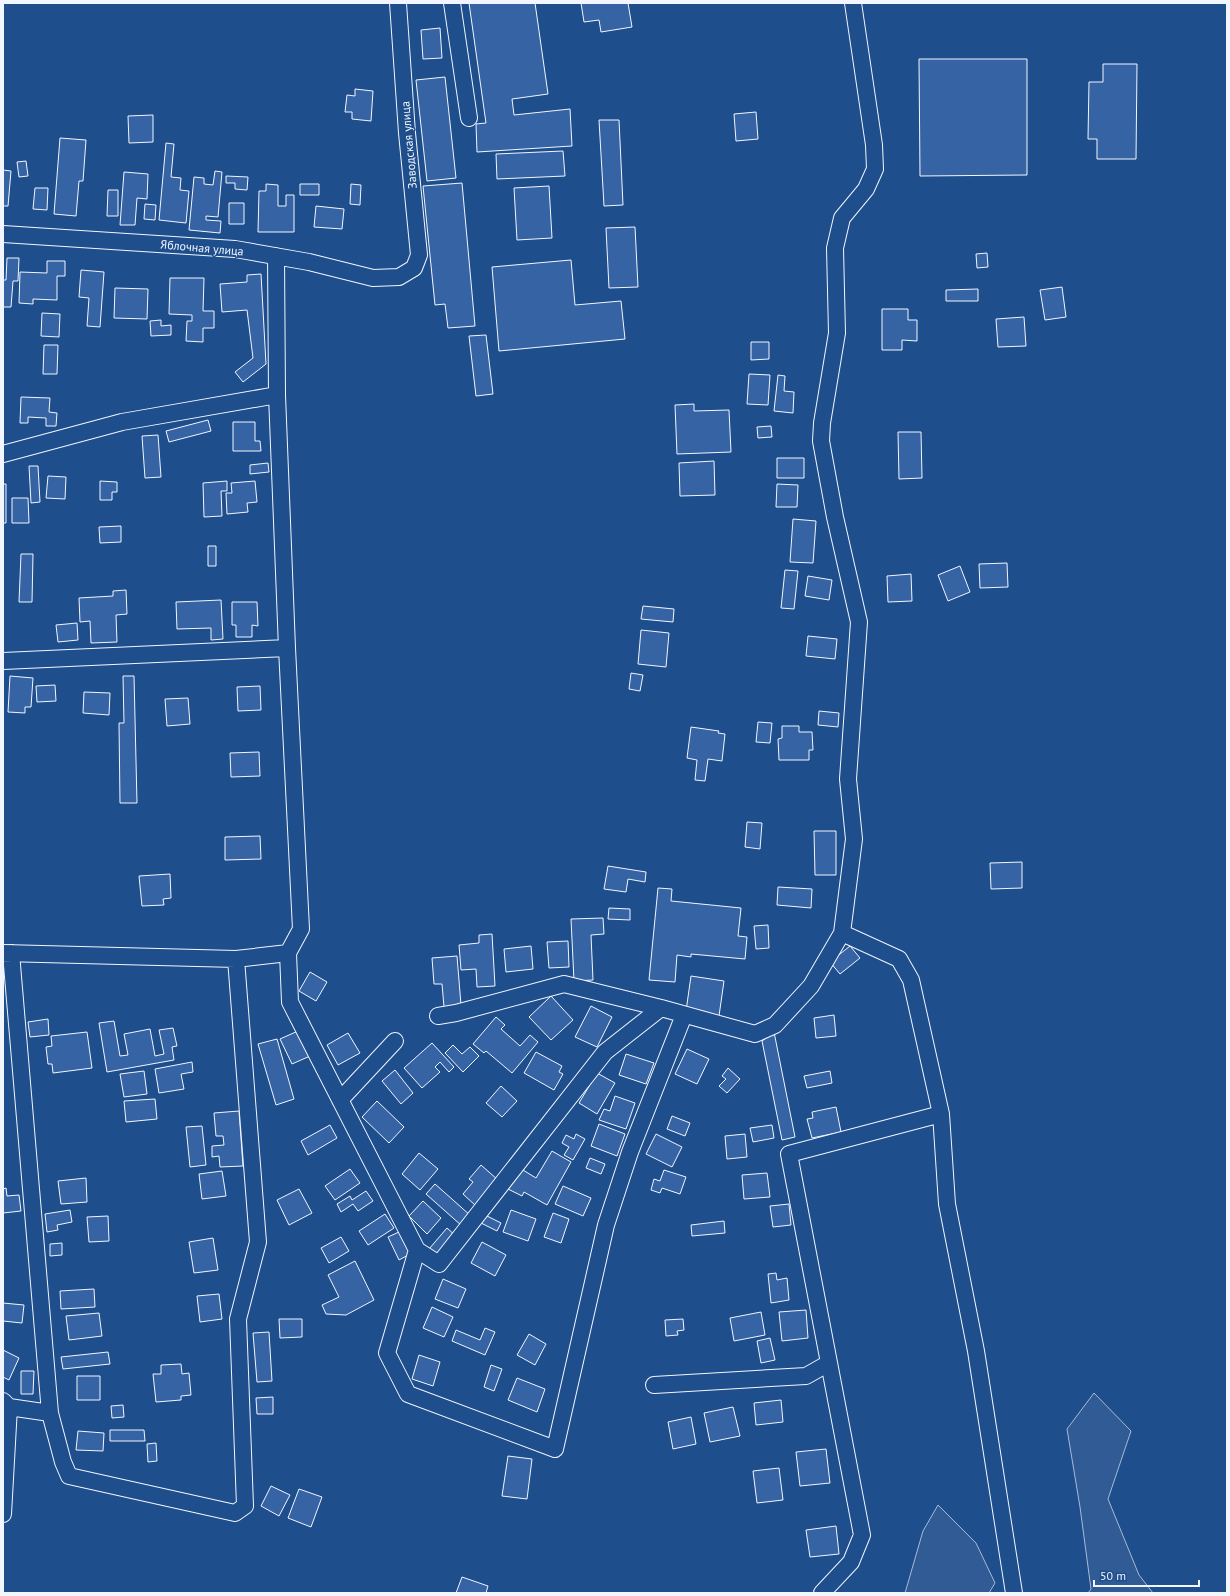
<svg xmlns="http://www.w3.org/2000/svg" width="1230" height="1596" font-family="'PT Sans',sans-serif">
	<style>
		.built { fill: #305b95; stroke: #a8bbd7 }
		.building { fill: #3563a3; stroke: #f2f6ff }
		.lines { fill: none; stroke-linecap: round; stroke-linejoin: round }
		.minor-casing { stroke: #f2f6ff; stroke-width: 18 }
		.minor { stroke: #1f4e8c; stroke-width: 16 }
		.labels { text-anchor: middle; stroke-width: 3; stroke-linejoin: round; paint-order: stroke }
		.street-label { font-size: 12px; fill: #f2f6ff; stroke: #1f4e8c }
	</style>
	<rect width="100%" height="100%" fill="#1f4e8c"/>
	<path class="built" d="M1094,1393L1131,1431L1108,1499L1139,1575L1153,1593H1088L1091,1589L1080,1507L1067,1429Z
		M938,1505L976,1543L995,1583L989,1593H905L923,1531Z"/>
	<path class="building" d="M469,3H535L548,94L512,99L514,115L570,109L572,146L477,152L476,124L486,123Z
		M581,3H628L632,27L601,32L599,20L584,22Z
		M440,28L442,58L423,59L421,30Z
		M919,59H1027V175L920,176Z
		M1103,64H1137L1136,159H1097V139H1088L1089,82H1103Z
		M445,77L456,178L427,181L416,80Z
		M355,89L373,91L371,121L352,119V112H345L347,95L355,96Z
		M756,112L758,139L736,141L734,114Z
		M153,115V142L129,143L128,116Z
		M599,120H619L623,205L604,206Z
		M60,138L86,140L83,181H79L76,216L54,214Z
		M166,143L174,144L171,177L181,178L180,190L189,191L186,223L159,220Z
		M563,151L565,176L497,179L496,154Z
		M26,161L28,176L19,177L17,162Z
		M3,170L11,171L8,206H3Z
		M215,171L222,172L218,217L206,216V220L221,221L220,233L189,230L194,177L204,178V184L213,185Z
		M124,172L148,174L147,199L137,198L135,225H120Z
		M226,176L248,177L247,190L235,189V183H226Z
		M462,183L475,326L448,328L445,304L435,305L423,186Z
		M266,184L278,185V206H286V195H294V232H258L259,191H266Z
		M300,184H319V195H300Z
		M351,184L361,185L360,205L350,204Z
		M549,186L552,238L517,240L514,188Z
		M35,188H48L47,210L33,209Z
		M108,190H118V216H107Z
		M229,203H244V224H229Z
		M145,204L156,205L155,220L144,219Z
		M316,206L344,209L342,229L314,227Z
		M635,227L638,287L609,288L606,228Z
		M987,253L988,267L977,268L976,254Z
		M7,258H19L18,281H13L11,307H3V280H6Z
		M571,260L575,305L621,301L625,339L499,351L492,267Z
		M47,261H65V276H57V300L33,299V304L19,303L20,272L47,273Z
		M81,270L104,272L100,327L87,326L89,298L79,297Z
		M261,274L266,364L243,382L235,372L253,358L247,310L222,312L220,284L247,282V275Z
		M170,278H204L203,311H214V328H203V342L186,341L187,321H192V315L169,314Z
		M1062,287L1066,317L1045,320L1040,290Z
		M115,288L148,289L147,319L114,318Z
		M978,289V301H946V290Z
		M882,309H908V320H917V341L902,340V350H882Z
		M42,313L60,314L59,337L41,336Z
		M1024,317L1026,346L998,347L996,319Z
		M161,320V326L171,325V335L151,336L150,321Z
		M486,335L493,394L476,396L469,336Z
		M751,342H769V359L751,360Z
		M44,345H58L57,374H43Z
		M749,374L770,375L768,405L747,404Z
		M778,375L785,376L784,391L794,392L793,413L774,411Z
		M21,397L50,398L49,412L57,413L56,426H46V418L28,417V423H20Z
		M694,404V411L729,410L731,452L677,454L675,405Z
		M208,420L211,431L169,442L166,431Z
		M233,422H255V441H260L261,451H233Z
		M771,426L772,437L758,438L757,427Z
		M898,432H921L922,478L899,479Z
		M158,435L161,477L145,478L142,436Z
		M777,458H804V478H777Z
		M714,461L715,495L680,496L679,463Z
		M268,463L269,472L250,474V465Z
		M29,466H38L40,502L31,503Z
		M48,476L66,477L65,499L46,498Z
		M100,481L117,482V492H112V500H100Z
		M227,481V491H221L222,516L204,517L203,483Z
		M255,481L257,502L247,503L248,512L227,514L226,493H232L231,483Z
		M3,484H6V523H3Z
		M777,484L798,485L797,507H776Z
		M12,498H28L29,523H12Z
		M793,519L816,521L813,563L790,562Z
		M121,526V542L100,543L99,527Z
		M208,546H216V566H208Z
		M21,554H33L32,602H19Z
		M1007,563L1008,587L980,588L979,564Z
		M960,566L970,592L948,601L938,575Z
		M785,570L798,571L794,609L781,608Z
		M911,574L912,601L888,602L887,576Z
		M808,576L832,580L829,600L805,596Z
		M126,590L127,614L116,615L117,642L91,643L90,621L80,622L79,598L113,596V591Z
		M221,600L223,639L211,640V628L177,629L176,602Z
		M232,602H257L258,626L252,625V637H236V625H232Z
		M643,606L674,609L673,622L641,619Z
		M77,623L78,640L58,642L56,625Z
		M641,630L669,633L666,667L638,664Z
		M808,636L837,639L835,659L806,656Z
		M631,673L643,675L640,691L629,689Z
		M10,676L33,678L31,707H25V713L8,712Z
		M123,676H134L137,803H120L119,723H124Z
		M55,685L56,701L37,702L36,686Z
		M260,686L261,710L238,711L237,687Z
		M84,692L110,693L109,715L83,713Z
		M188,698L190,724L167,726L165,699Z
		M819,711L839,713L838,727L818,725Z
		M758,722L772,723L770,743L756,742Z
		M782,726H799V732H812L813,750H809V760H779L778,739L782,738Z
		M691,727L719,731L718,733L725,734L722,761L708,759L705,781L695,780L697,760L687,758Z
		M259,752L260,776L231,777L230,753Z
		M747,822L762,823L760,849L745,847Z
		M814,831H836V875H815Z
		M260,836L261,859L225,860V837Z
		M1022,862V888L991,889L990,863Z
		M608,866L646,872L645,882L628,879L626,892L604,889Z
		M170,874L171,898L163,899L164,905L142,906L139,876Z
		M778,887L812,889L811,908L777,905Z
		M658,888L672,889L671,901L741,908L738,936L747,937L745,959L691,954V957L677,955L675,982L649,980Z
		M609,908L630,909V920L608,919Z
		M603,918L604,934L591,935L593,980L574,981L571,919Z
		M768,925L769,948L756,949L754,926Z
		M492,934L495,986L477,987L476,969L461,970L459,945L479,943V935Z
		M568,941L569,967L549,968L547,942Z
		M531,946L533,969L506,972L504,949Z
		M850,946L860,958L840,974L830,962Z
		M457,956L461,1005L444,1007L442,984H434L432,958Z
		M310,972L327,982L316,1001L299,991Z
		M691,976L724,981L719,1016L686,1011Z
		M551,996L573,1020L551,1040L529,1017Z
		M591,1006L612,1017L597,1047L575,1037Z
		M834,1015L836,1036L816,1038L814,1018Z
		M496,1017L505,1025L501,1029L520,1046L530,1035L538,1042L512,1073L486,1051L484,1053L473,1044Z
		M48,1019L49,1035L30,1037L28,1022Z
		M114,1021L120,1056L128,1055L124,1034L150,1029L155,1056L164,1054L159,1030L173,1028L177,1046L172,1047L174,1060L107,1072L99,1023Z
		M298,1031L310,1056L292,1064L280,1039Z
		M87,1032L92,1068L53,1073L52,1064H48L46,1047L52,1046L51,1036Z
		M774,1032L795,1137L782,1140L762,1041Z
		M348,1033L360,1053L338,1065L327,1045Z
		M277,1039L294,1099L276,1105L258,1044Z
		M432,1043L454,1067L449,1072L440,1062L435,1067L440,1072L422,1088L404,1068Z
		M453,1045L462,1054L470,1047L479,1056L463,1072L445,1053Z
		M687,1049L709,1059L697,1084L675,1074Z
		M536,1052L562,1066L559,1072L563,1074L554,1090L524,1073Z
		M626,1054L654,1063L646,1084L619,1075Z
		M192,1062L193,1072L181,1074L184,1089L159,1093L155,1069Z
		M728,1068L740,1079L727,1093L719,1086L726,1079L722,1076Z
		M395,1070L413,1093L401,1104L382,1081Z
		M144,1071L147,1094L124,1097L120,1074Z
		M830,1071L832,1083L807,1088L804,1076Z
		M597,1073L615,1083L597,1114L579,1103Z
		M501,1086L517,1101L502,1117L486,1103Z
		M615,1096L635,1103L626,1129L599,1120L604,1109L610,1111Z
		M155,1099L157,1119L126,1122L124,1101Z
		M377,1101L404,1127L389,1143L362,1117Z
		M836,1107L841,1132L812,1138L807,1119L813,1118L812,1112Z
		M239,1111L243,1166L220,1167L219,1156L212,1157V1146L224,1145L223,1136H216L214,1113Z
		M672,1116L690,1123L685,1136L667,1129Z
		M599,1124L625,1134L617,1156L591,1146Z
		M330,1125L337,1138L308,1155L301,1141Z
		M772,1125L774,1138L753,1142L750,1128Z
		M202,1126L206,1165L190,1167L186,1127Z
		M576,1134L585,1139L573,1160L564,1155L569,1147L562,1143L566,1135L574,1139Z
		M656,1134L682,1147L672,1167L646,1154Z
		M745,1134L747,1157L727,1159L725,1136Z
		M552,1151L571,1162L547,1205L524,1192L522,1196L506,1188L518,1167L536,1178Z
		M419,1153L438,1169L420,1190L402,1174Z
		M590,1158L605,1164L601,1174L586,1168Z
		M481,1165L498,1180L476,1206L463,1194L473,1182L469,1179Z
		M350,1169L360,1183L335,1200L325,1186Z
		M664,1170L686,1177L680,1194L662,1188L660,1193L651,1190L654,1179L660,1181Z
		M222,1171L226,1196L202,1199L199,1174Z
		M767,1173L770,1197L744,1199L742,1175Z
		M86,1178L87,1202L61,1204L58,1181Z
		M435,1184L471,1216L462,1226L426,1194Z
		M563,1186L591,1198L583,1216L555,1204Z
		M6,1188L7,1196L19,1195L21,1211L3,1213V1189Z
		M299,1189L312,1213L289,1225L277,1200Z
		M366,1191L373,1201L358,1211L353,1204L341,1212L337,1204L350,1196L352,1200Z
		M423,1201L441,1218L427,1234L409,1216Z
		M789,1204L791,1225L773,1227L770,1206Z
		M70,1210L72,1222L57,1225L58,1230L47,1232L45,1214Z
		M511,1210L536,1219L528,1241L503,1232Z
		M553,1213L569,1219L561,1243L544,1237Z
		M385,1214L394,1228L368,1245L359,1231Z
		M483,1214L501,1223L497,1231L479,1222Z
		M108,1216L109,1241L89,1242L87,1217Z
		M724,1221L725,1233L692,1236L691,1225Z
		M447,1228L457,1237L440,1258L429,1249Z
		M399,1232L410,1254L399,1260L388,1237Z
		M341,1237L349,1251L329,1263L321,1248Z
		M213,1238L218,1270L194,1273L189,1242Z
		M482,1242L506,1255L495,1276L471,1263Z
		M62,1243V1255L50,1256V1244Z
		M355,1261L374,1300L346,1315L326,1314L322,1305L339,1297L328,1275Z
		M776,1273L777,1280L787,1278L789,1300L771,1303L768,1274Z
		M443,1279L466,1289L458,1308L435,1299Z
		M94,1289L95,1307L61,1309L60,1291Z
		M219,1294L222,1319L200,1322L197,1296Z
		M3,1303L24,1305L22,1323L3,1321Z
		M432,1307L453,1317L444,1337L423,1328Z
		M806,1310L808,1338L782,1341L779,1312Z
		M761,1312L765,1335L734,1341L730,1318Z
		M99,1313L102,1336L69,1340L66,1316Z
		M279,1319H302V1337L280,1338Z
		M683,1319L684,1330L677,1331L678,1335L666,1336L665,1320Z
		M485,1328L495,1332L485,1355L452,1341L456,1330L480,1340Z
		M269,1332L272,1381L257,1382L253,1333Z
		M529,1334L546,1344L535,1365L517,1355Z
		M770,1338L775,1360L761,1363L757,1341Z
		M3,1350L19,1358L9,1380L3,1377Z
		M108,1352L110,1364L63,1369L61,1357Z
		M419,1355L440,1362L433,1386L412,1379Z
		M181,1364L182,1374L189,1373L191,1395L181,1396V1400L156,1402L153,1374H161V1365Z
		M491,1365L502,1369L494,1391L484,1387Z
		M21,1371H34L33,1394H21Z
		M77,1376H100V1400H77Z
		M517,1378L545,1389L537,1412L508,1400Z
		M273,1397V1414H257L256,1398Z
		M781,1400L783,1422L756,1425L754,1403Z
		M123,1405L124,1417L112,1418L111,1406Z
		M733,1407L740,1436L710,1442L704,1413Z
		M691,1417L696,1444L673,1449L668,1422Z
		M110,1430H144L145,1441H110Z
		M78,1431L104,1433L103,1451L76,1450Z
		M156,1443L157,1461L148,1462L147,1444Z
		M826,1449L830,1483L800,1486L796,1452Z
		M508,1456L532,1459L527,1499L502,1496Z
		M779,1468L783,1500L757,1503L753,1471Z
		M271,1486L290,1495L279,1516L261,1506Z
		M299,1489L322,1497L311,1527L288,1518Z
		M836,1526L839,1554L810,1557L806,1530Z
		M462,1577L488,1586L486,1593H456Z"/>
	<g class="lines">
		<defs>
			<path id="minor" d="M452,3L469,118
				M3,234L235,249L309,262L373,278L399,277L414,268L419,255L407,133L398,3
				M3,454L122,422L277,395
				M3,661L287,648
				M842,933L899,959L911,980L941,1114L947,1204L976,1351L1014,1593
				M3,953L236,959L288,953L301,929L287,648L277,395L276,256
				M11,953L50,1413
				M288,953L290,1002L417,1250L439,1264L605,1052L661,1008
				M438,1016L456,1013L564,984L661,1008L755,1034L775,1025L811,986L842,933L854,839L848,779L859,622L835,517L821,441L822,423L837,333L835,248L842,218L866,189L875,169L874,145L853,3
				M340,1100L395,1041
				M417,1250L387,1353L408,1394L555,1449L606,1225L630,1152L684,1015
				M654,1385L806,1376L829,1363
				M3,1401L9,1407L50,1413L63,1462L69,1476L235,1513L245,1506L238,1319L258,1242L236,959
				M3,1514L9,1407
				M822,1593L851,1562L862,1535L789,1154L941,1114"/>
		</defs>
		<use href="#minor" class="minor-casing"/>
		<use href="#minor" class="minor"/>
	</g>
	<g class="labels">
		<g class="street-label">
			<text transform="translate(409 145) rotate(-95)" y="4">Заводская улица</text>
			<text transform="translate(202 248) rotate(5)" y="4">Яблочная улица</text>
		</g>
	</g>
	<rect width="1230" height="1596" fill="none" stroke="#f2f6ff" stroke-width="8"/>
	<path d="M1094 1580v6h105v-6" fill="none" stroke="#f2f6ff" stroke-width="2"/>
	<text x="1100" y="1580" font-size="12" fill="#f2f6ff" stroke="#1f4e8c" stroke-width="3" paint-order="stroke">50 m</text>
</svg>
